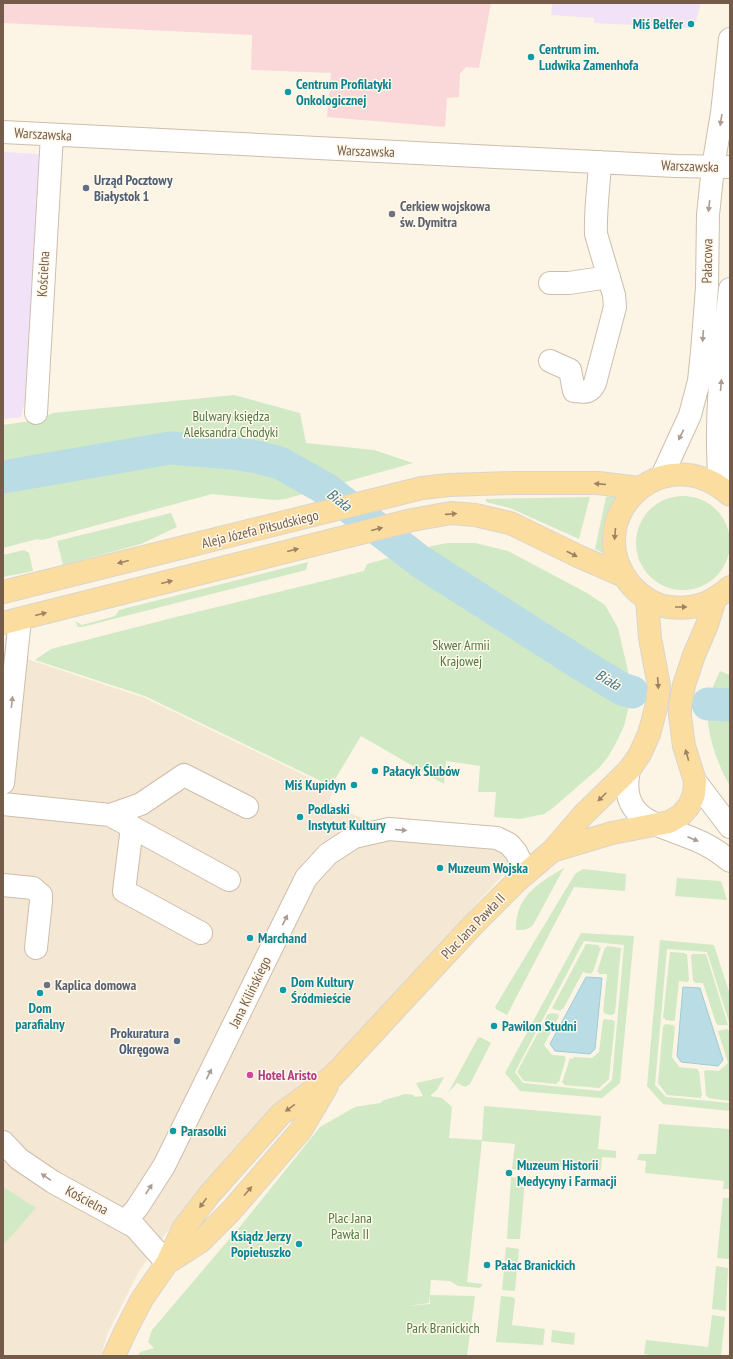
<svg xmlns="http://www.w3.org/2000/svg" width="733" height="1359" font-family="'PT Sans Narrow',sans-serif">
	<style>
		.residential { fill: #f4e7d4 }
		.education { fill: #f2e2f8 }
		.medical { fill: #fad8da }
		.green { fill: #d1e9c4; fill-rule: evenodd }
		.water { fill: #badce5; stroke: #a0cbd7 }
		.lines { fill: none; stroke-linecap: round; stroke-linejoin: round }
		.river { stroke: #badce5; stroke-width: 33 }
		.minor-casing { stroke: #cebdac; stroke-width: 24 }
		.major-casing { stroke: #dbd5d0; stroke-width: 24 }
		.minor { stroke: #fff; stroke-width: 22 }
		.major { stroke: #fadd9f; stroke-width: 22 }
		.oneway { fill: #ac9d92 }
		.oneway2 { fill: #9d8364 }
		.culture-dot { fill: #0f9aa8; stroke: #fff8eb; stroke-width: 1.5 }
		.service-dot { fill: #5c6f8a; stroke: #fff8eb; stroke-width: 1.5 }
		.worship-dot { fill: #6b7280; stroke: #fff8eb; stroke-width: 1.5 }
		.hotel-dot { fill: #d1479c; stroke: #fff8eb; stroke-width: 1.5 }
		.labels { text-anchor: middle; stroke-width: 3; stroke-linejoin: round; paint-order: stroke }
		.culture-label { font-size: 14px; font-weight: bold; fill: #0d838f; stroke: #fff8eb; text-anchor: start }
		.street-label { font-size: 14px; fill: #755c4a; stroke: #fff8eb }
		.service-label { font-size: 14px; font-weight: bold; fill: #4e5e75; stroke: #fff8eb; text-anchor: start }
		.worship-label { font-size: 14px; font-weight: bold; fill: #5b616d; stroke: #fff8eb; text-anchor: start }
		.park-label { font-size: 14px; fill: #4f7a42; stroke: #fff8eb }
		.hotel-label { font-size: 14px; font-weight: bold; fill: #b23c85; stroke: #fff8eb; text-anchor: start }
		.water-label { font-size: 15px; font-style: italic; fill: #447888; stroke: #fff8eb }
	</style>
	<rect width="100%" height="100%" fill="#fcf5e5"/>
	<path class="residential" d="M3,651L145,698L333,789L329,802L391,833L491,843L513,864L324,1069L273,1118L166,1233L138,1273L107,1335L101,1356H3Z"/>
	<path class="education" d="M552,3H701L694,28L594,23V18L551,15Z
		M3,152L39,154L25,401L21,417L3,419Z"/>
	<path class="medical" d="M3,3H491L479,68L466,67L460,74L459,97L447,98L445,127L327,117L331,73L251,70L252,35L3,23Z"/>
	<path class="green" d="M234,395L300,413L306,443L374,450L413,463L285,499L275,500L212,494L42,540L37,539L3,548V425L37,420L53,413Z
		M624,495L607,555L595,549L606,497Z
		M636 543a47 47 0 1 1 94 0a47 47 0 1 1-94 0Z
		M590,497L579,539L510,508L486,502V499Z
		M171,513L177,527L141,544L63,565L57,541Z
		M447,543H475L508,551L587,593L605,605L618,628L631,684L628,710L624,726L617,741L608,757L599,768L554,807L544,814L520,819L494,817L496,792H478L480,766L446,761L444,784L361,736L331,786L145,696L35,660L51,649L176,617L364,571L367,564L432,546Z
		M24,550L29,553L33,571L3,577V555Z
		M308,562L306,570L82,627H78L75,621L82,625L115,616L119,610Z
		M720,671L730,675V786C719,768 706,733 708,712C708,697 714,684 720,671Z
		M564,868L533,925C527,930 523,930 516,930C515,897 538,883 564,868Z
		M583,869L626,874L625,891L574,887L507,1015L496,1009L495,1007L575,874Z
		M677,878L721,881L727,900L675,896Z
		M581,933L634,936L620,1083L602,1098L520,1091L505,1073ZM584,941L624,945L612,1080L600,1091L523,1083L515,1072Z
		M660,940L714,945L730,995V1025L707,952L667,949L655,1085L666,1097L730,1103V1111L663,1104L647,1086Z
		M586,944L599,945V947H601L593,972H592L591,974L583,972L563,1009H561V1011L553,1009V1008H552Z
		M607,946L621,948L615,1013H614L613,1015L604,1014L605,1012H603L607,974H599V972H597L605,947L606,948Z
		M670,952L685,953V954H687L689,980L688,981V982L679,981L675,1019L674,1021L665,1020V1018H663Z
		M692,954H706L728,1025H718L716,1023L703,983H696L693,981L691,955H692Z
		M551,1013L559,1014L558,1015L559,1016L544,1045L552,1055L565,1056V1058H566L559,1082H557V1084L524,1081L517,1072L548,1014H550Z
		M604,1019L613,1020V1021H615L609,1079L599,1088L564,1085V1083H562L570,1058L572,1059L574,1057L592,1058L599,1052L603,1020H604Z
		M665,1024L673,1025L675,1027L672,1057L679,1067L698,1069V1071H699L702,1096H701V1098L667,1095L658,1083L663,1026H664Z
		M728,1029V1031H730V1101L708,1098V1097L706,1096L704,1071H705L706,1070L719,1071L728,1063L718,1031Z
		M480,1037L491,1043L470,1084L465,1087L457,1083L448,1093L478,1038Z
		M444,1077L437,1090L430,1096L442,1098L452,1107L449,1138L482,1140L484,1106L601,1116L598,1149L616,1151V1158L602,1157L601,1170L527,1163L526,1170L512,1169L515,1144L482,1141L467,1282L483,1284L480,1288L458,1286L450,1281L431,1280L429,1303L408,1306L430,1304V1295L475,1296L467,1356H138L140,1352L154,1348L148,1342L152,1330L243,1223L320,1127L355,1107L380,1103L384,1100L406,1094L413,1095L415,1097L423,1096L416,1083Z
		M659,1124L730,1129V1189H723L724,1181L645,1173L646,1161L637,1160L639,1154H656Z
		M511,1177L525,1179L520,1239H507Z
		M3,1187L36,1208L5,1243L3,1241Z
		M723,1198H730L729,1259L717,1258Z
		M506,1247L519,1249L515,1290L514,1291L502,1290Z
		M716,1266L728,1268L726,1311L712,1309Z
		M501,1296L513,1297L515,1299L512,1325L545,1329L543,1345L496,1342Z
		M712,1315L725,1317L721,1356H656L644,1354L646,1340L708,1347Z
		M552,1330L575,1333L574,1345L551,1342Z"/>
	<path class="water" d="M586,977L602,978L595,1049L590,1054L555,1051L550,1044Z
		M683,987L700,988L723,1060L718,1066L681,1062L677,1056Z"/>
	<g class="lines">
		<path class="river" d="M3,477L170,448L233,453L257,457L280,463L326,489L421,562L584,666L622,689L632,692
			M708,704L730,705"/>
		<defs>
			<path id="minor" d="M3,132L675,166L730,167
				M550,283H569L609,277
				M550,361L570,370L574,391C585,392 590,394 595,383L615,307L614,295L596,234C595,210 599,186 600,162
				M36,413L52,135
				M662,476L690,415L699,381L702,352L707,287L708,215L713,167L722,113L730,39
				M720,485C714,420 722,354 730,289
				M629,770C618,821 659,824 696,840C709,845 719,852 730,861
				M695,781L730,827
				M3,783L20,619
				M3,804L110,815L229,880
				M110,815L141,804L184,775L247,807
				M132,827L124,891L201,933
				M3,885L33,888L41,895V901L36,948
				M3,1142L19,1159L53,1182L135,1227L167,1263
				M126,1221L137,1208L164,1166L306,878L328,854L354,837L389,829L497,838L509,844L516,852L526,873"/>
			<path id="major" d="M730,495C663,435 578,519 630,584C639,595 654,605 669,607C694,610 711,604 730,587
				M3,592L422,488L449,485L513,483H598L639,488
				M3,623L412,520L451,513L475,515L510,523L580,557L624,576
				M552,851L612,833L669,822L681,815L689,806L694,794L695,781L684,746L680,716V706L684,685L694,655L707,625L715,599
				M167,1263L200,1242L230,1212L301,1130L327,1086
				M114,1356L125,1332L142,1299L167,1263L183,1229L209,1195L281,1114L333,1076L473,925L518,880L552,851L583,815L629,770L640,754L649,734L657,704L659,686L650,638L647,599"/>
		</defs>
		<use href="#minor" class="minor-casing"/>
		<use href="#major" class="major-casing"/>
		<use href="#minor" class="minor"/>
		<use href="#major" class="major"/>
	</g>
	<defs><path id="oneway-solid" d="M-6-.8H1V-3.2L6.5 0L1 3.2V.8H-6Z"/></defs>
	<g class="oneway">
		<use href="#oneway-solid" transform="translate(721 120) rotate(99)"/>
		<use href="#oneway-solid" transform="translate(709 206) rotate(97)"/>
		<use href="#oneway-solid" transform="translate(703 336) rotate(94)"/>
		<use href="#oneway-solid" transform="translate(721 385) rotate(-85)"/>
		<use href="#oneway-solid" transform="translate(681 435) rotate(116)"/>
		<use href="#oneway-solid" transform="translate(12 702) rotate(-83)"/>
		<use href="#oneway-solid" transform="translate(401 830) rotate(5)"/>
		<use href="#oneway-solid" transform="translate(693 839) rotate(23)"/>
		<use href="#oneway-solid" transform="translate(285 920) rotate(-64)"/>
		<use href="#oneway-solid" transform="translate(209 1074) rotate(-64)"/>
		<use href="#oneway-solid" transform="translate(46 1177) rotate(-146)"/>
		<use href="#oneway-solid" transform="translate(149 1189) rotate(-57)"/>
	</g>
	<g class="oneway2">
		<use href="#oneway-solid" transform="translate(600 484) rotate(-175)"/>
		<use href="#oneway-solid" transform="translate(451 514) rotate(-4)"/>
		<use href="#oneway-solid" transform="translate(377 529) rotate(-14)"/>
		<use href="#oneway-solid" transform="translate(615 534) rotate(95)"/>
		<use href="#oneway-solid" transform="translate(293 550) rotate(-14)"/>
		<use href="#oneway-solid" transform="translate(572 554) rotate(27)"/>
		<use href="#oneway-solid" transform="translate(123 562) rotate(166)"/>
		<use href="#oneway-solid" transform="translate(167 582) rotate(-14)"/>
		<use href="#oneway-solid" transform="translate(681 607)"/>
		<use href="#oneway-solid" transform="translate(41 614) rotate(-14)"/>
		<use href="#oneway-solid" transform="translate(658 683) rotate(86)"/>
		<use href="#oneway-solid" transform="translate(687 755) rotate(-106)"/>
		<use href="#oneway-solid" transform="translate(602 797) rotate(135)"/>
		<use href="#oneway-solid" transform="translate(290 1108) rotate(144)"/>
		<use href="#oneway-solid" transform="translate(248 1191) rotate(-49)"/>
		<use href="#oneway-solid" transform="translate(203 1203) rotate(126)"/>
	</g>
	<g class="culture-dot">
		<circle cx="691" cy="24" r="4"/>
		<circle cx="531" cy="57" r="4"/>
		<circle cx="288" cy="92" r="4"/>
		<circle cx="375" cy="771" r="4"/>
		<circle cx="354" cy="785" r="4"/>
		<circle cx="300" cy="817" r="4"/>
		<circle cx="440" cy="868" r="4"/>
		<circle cx="250" cy="938" r="4"/>
		<circle cx="283" cy="990" r="4"/>
		<circle cx="40" cy="993" r="4"/>
		<circle cx="494" cy="1026" r="4"/>
		<circle cx="173" cy="1131" r="4"/>
		<circle cx="509" cy="1173" r="4"/>
		<circle cx="299" cy="1244" r="4"/>
		<circle cx="487" cy="1265" r="4"/>
	</g>
	<g class="service-dot">
		<circle cx="86" cy="188" r="4"/>
		<circle cx="177" cy="1041" r="4"/>
	</g>
	<g class="worship-dot">
		<circle cx="392" cy="214" r="4"/>
		<circle cx="47" cy="985" r="4"/>
	</g>
	<circle class="hotel-dot" cx="250" cy="1075" r="4"/>
	<g class="labels">
		<g class="culture-label">
			<text x="683" y="29" text-anchor="end">Miś Belfer</text>
			<text x="539" y="54">Centrum im.<tspan x="539" dy="16">Ludwika Zamenhofa</tspan></text>
			<text x="296" y="89">Centrum Profilatyki<tspan x="296" dy="16">Onkologicznej</tspan></text>
			<text x="383" y="776">Pałacyk Ślubów</text>
			<text x="346" y="790" text-anchor="end">Miś Kupidyn</text>
			<text x="308" y="814">Podlaski<tspan x="308" dy="16">Instytut Kultury</tspan></text>
			<text x="448" y="873">Muzeum Wojska</text>
			<text x="258" y="943">Marchand</text>
			<text x="291" y="987">Dom Kultury<tspan x="291" dy="16">Śródmieście</tspan></text>
			<text x="40" y="1013" text-anchor="middle">Dom<tspan x="40" dy="16">parafialny</tspan></text>
			<text x="502" y="1031">Pawilon Studni</text>
			<text x="181" y="1136">Parasolki</text>
			<text x="517" y="1170">Muzeum Historii<tspan x="517" dy="16">Medycyny i Farmacji</tspan></text>
			<text x="291" y="1241" text-anchor="end">Ksiądz Jerzy<tspan x="291" dy="16">Popiełuszko</tspan></text>
			<text x="495" y="1270">Pałac Branickich</text>
		</g>
		<g class="street-label">
			<text transform="translate(43 134) rotate(3)" y="5">Warszawska</text>
			<text transform="translate(366 151) rotate(2)" y="5">Warszawska</text>
			<text transform="translate(690 166) rotate(2)" y="5">Warszawska</text>
			<text transform="translate(707 261) rotate(-89)" y="5">Pałacowa</text>
			<text transform="translate(43 274) rotate(-87)" y="5">Kościelna</text>
			<text transform="translate(260 529) rotate(-14)" y="5">Aleja Józefa Piłsudskiego</text>
			<text transform="translate(473 926) rotate(-46)" y="5">Plac Jana Pawła II</text>
			<text transform="translate(250 992) rotate(-64)" y="5">Jana Kilińskiego</text>
			<text transform="translate(87 1200) rotate(28)" y="5">Kościelna</text>
		</g>
		<g class="service-label">
			<text x="94" y="185">Urząd Pocztowy<tspan x="94" dy="16">Białystok 1</tspan></text>
			<text x="169" y="1038" text-anchor="end">Prokuratura<tspan x="169" dy="16">Okręgowa</tspan></text>
		</g>
		<g class="worship-label">
			<text x="400" y="211">Cerkiew wojskowa<tspan x="400" dy="16">św. Dymitra</tspan></text>
			<text x="55" y="990">Kaplica domowa</text>
		</g>
		<g class="park-label">
			<text x="231" y="421">Bulwary księdza<tspan x="231" dy="16">Aleksandra Chodyki</tspan></text>
			<text x="461" y="650">Skwer Armii<tspan x="461" dy="16">Krajowej</tspan></text>
			<text x="350" y="1223">Plac Jana<tspan x="350" dy="16">Pawła II</tspan></text>
			<text x="443" y="1333">Park Branickich</text>
		</g>
		<g class="hotel-label">
			<text x="258" y="1080">Hotel Aristo</text>
		</g>
		<g class="water-label">
			<text transform="translate(339 500) rotate(37)" y="5">Biała</text>
			<text transform="translate(608 680) rotate(30)" y="5">Biała</text>
		</g>
	</g>
	<rect width="733" height="1359" fill="none" stroke="#755c4a" stroke-width="8"/>
</svg>
